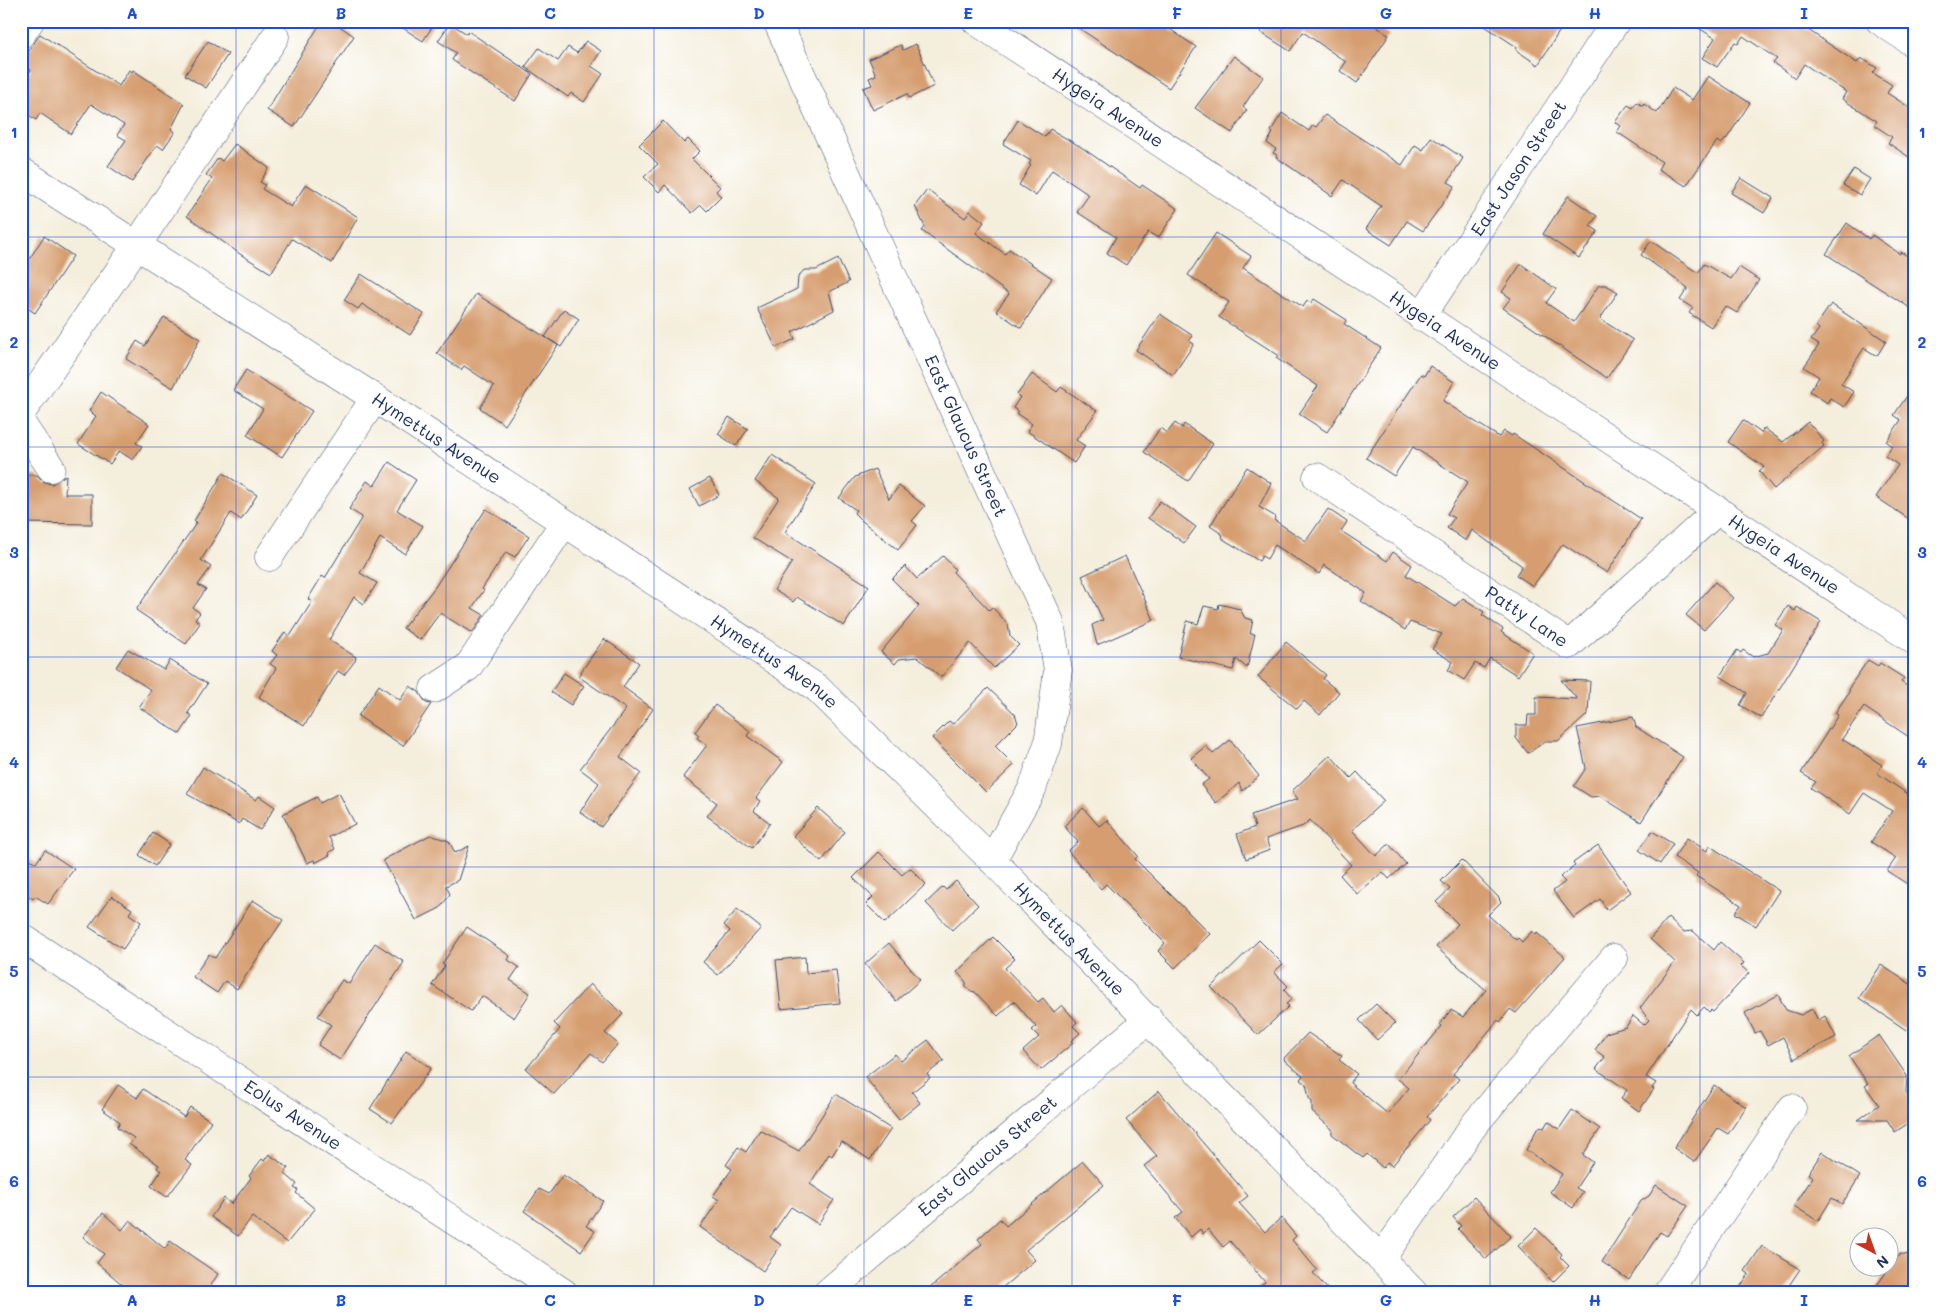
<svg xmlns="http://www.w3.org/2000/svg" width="1936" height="1314" font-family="Mali,sans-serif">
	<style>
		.building { fill: #d69e70 }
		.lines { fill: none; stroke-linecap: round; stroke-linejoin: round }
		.minor-casing { stroke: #3c4c71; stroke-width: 29 }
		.minor { stroke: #fff; stroke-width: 28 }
		.grid { fill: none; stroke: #1d4ed8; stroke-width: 1; stroke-opacity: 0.55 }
		.labels { text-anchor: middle; stroke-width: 4; stroke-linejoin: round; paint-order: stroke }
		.street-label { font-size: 18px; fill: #1b2f5e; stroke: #fff }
		.neatline { fill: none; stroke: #1d4ed8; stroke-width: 2 }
		.grid-label { font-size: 16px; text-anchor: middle; font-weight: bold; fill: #1d4ed8 }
	</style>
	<rect width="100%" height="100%" fill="#fff"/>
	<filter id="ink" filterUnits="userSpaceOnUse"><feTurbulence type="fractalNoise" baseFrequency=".02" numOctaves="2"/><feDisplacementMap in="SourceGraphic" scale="10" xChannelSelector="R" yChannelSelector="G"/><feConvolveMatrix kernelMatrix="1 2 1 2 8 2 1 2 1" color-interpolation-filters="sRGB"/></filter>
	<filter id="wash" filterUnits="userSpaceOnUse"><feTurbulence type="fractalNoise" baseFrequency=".0096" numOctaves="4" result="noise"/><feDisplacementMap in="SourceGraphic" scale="20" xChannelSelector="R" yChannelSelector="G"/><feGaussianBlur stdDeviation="1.12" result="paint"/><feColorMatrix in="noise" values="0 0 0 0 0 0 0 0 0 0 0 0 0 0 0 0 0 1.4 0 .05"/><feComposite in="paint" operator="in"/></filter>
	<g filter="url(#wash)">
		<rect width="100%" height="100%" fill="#f4eedc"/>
		<g id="blocks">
			<path class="building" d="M322,21H332L354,36L294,127L267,110Z
				M392,21H436L423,41Z
				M1068,21H1158L1196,47L1169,88Z
				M1268,21H1368L1389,35L1357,83L1340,71L1346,62L1303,32L1290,51L1260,32Z
				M1477,21H1566L1538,65L1516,50L1517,47Z
				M1687,21H1795L1857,63L1861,58L1877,68L1873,73L1892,85L1887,93L1915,111V161L1888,143L1892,137L1874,125L1877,121L1842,99L1846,92L1804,64L1795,78L1773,63L1777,59L1743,36L1738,44L1735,42L1717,67L1702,58L1715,38Z
				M450,23L467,34L468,31L532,74L515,101L452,60L456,53L438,41Z
				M40,34L119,86L129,70L132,72L133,70L184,104L171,129L175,132L163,149L157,145L132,182L108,166L126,140L117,135L124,125L91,104L71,134L40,113L36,120L21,110V86L31,70L21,63Z
				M208,41L228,54L206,88L185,75Z
				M586,41L601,51L591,66L603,74L584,102L571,93L568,97L525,67L539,48L558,61L568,47L577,53Z
				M916,44L934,86L909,98L907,94L873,110L863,88L872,85L869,78L876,75L869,59L901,45L903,50Z
				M1234,56L1263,77L1243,107L1247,110L1232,133L1195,108Z
				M1708,76L1750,103L1727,138L1721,144L1717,141L1686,186L1658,169L1662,162L1617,132L1621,126L1615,122L1628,105L1633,108L1637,102L1643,106L1644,104L1657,113L1673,88L1692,100Z
				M1282,113L1309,131L1313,125L1316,127L1325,115L1402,165L1415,145L1423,150L1431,137L1463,158L1448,182L1455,186L1423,231L1407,221L1391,245L1366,229L1381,206L1343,180L1332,196L1276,157L1277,155L1273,153L1276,149L1267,143L1273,133L1271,131Z
				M1018,120L1045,137L1050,129L1081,147L1140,188L1142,185L1178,209L1158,238L1148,232L1126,265L1107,253L1116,237L1077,212L1089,195L1052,170L1036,196L1019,185L1031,165L1029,164L1031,161L1003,144Z
				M663,121L684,143L688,139L700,151L692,159L720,187L716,191L721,197L707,211L701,205L692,213L665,185L659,192L644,177L658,164L639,145Z
				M235,144L269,168L260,182L265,185L262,189L291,207L306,184L358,217L332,263L292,239L271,273L240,254L187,216L212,179L206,175L218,158L222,161Z
				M1854,169L1870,179L1860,195L1843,185Z
				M1741,178L1773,198L1764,213L1731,193Z
				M927,190L965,218L970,211L984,222L976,233L1005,254L1009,249L1052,278L1021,328L996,311L1009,294L922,231L925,227L915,206Z
				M1568,196L1597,216L1590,226L1598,231L1579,258L1543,234Z
				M1847,223L1869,239L1872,235L1900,254L1901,252L1915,261V311L1826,254Z
				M1216,233L1251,256L1243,268L1303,307L1307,301L1311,303L1314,299L1347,320L1344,324L1381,348L1327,432L1299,414L1318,386L1276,358L1278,355L1219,317L1229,302L1188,275Z
				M44,236L73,256L35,313L21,304V257L28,261Z
				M1651,241L1698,273L1704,264L1731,279L1739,267L1759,280L1737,313L1725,306L1711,327L1689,313L1693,308L1680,300L1688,288L1641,255Z
				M838,259L849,282L829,292L834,310L792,332L795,339L776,348L757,308L797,289L798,277L804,270H816Z
				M1521,264L1556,289L1546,303L1574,322L1599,285H1606L1618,292L1600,319L1633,340L1607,378L1503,308L1511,298L1502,292Z
				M361,274L424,314L410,335L362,304L358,309L344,300Z
				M476,294L558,345L505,425L480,408L494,386L464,366L461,370L437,353Z
				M1831,304L1886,341L1877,356L1864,348L1841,384L1854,392L1844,407L1830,398L1827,403L1810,391L1819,377L1804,367L1819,345L1811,340L1819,329L1816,326Z
				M564,309L579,319L561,347L545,337Z
				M1160,314L1193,336L1189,341L1194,344L1173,375L1136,350Z
				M164,317L200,339L173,388L126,359L137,341L145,346Z
				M1430,366L1454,382L1443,401L1499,437L1504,431L1512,436L1513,434L1641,519L1607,573L1563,544L1533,586L1516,575L1522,566L1472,530L1466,541L1447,528L1454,518L1447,514L1468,482L1413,447L1394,476L1366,458L1421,374L1424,376Z
				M246,370L312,411L282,457L247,435L263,409L233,390Z
				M1032,374L1057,392L1061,387L1097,411L1076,440L1085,446L1074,463L1027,431L1032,424L1017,414L1018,411L1013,408L1020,397L1017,395Z
				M1915,384V523L1876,497L1898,465L1885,456L1892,446L1886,442L1901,420L1894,415Z
				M101,392L149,424L136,443L142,446L133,460L119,451L110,464L78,444L96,416L89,411Z
				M729,417L748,429L736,446L718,434Z
				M1743,420L1761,433L1764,428L1783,442L1808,422L1824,441L1822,443L1824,446L1774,489L1759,471L1764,467L1728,442Z
				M1175,423L1182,428L1184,424L1213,444L1188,481L1144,452L1160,428L1167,433Z
				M772,455L816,484L785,532L869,586L844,626L797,597L793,602L774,590L792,562L753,538L779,498L755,481Z
				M389,462L416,480L397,510L423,526L405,554L380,538L360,573L377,583L364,604L354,597L329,640L356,657L355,661L344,675L338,671L304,726L259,697L276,668L270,664L277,655L272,651L285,632L290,636L312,602L308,599L322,576L325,578L362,517L349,509L367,481L374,486Z
				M1247,467L1271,483L1259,507L1276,517L1274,520L1306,541L1328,509L1347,522L1341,531L1387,561L1393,552L1412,565L1406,575L1455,606L1463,598L1484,612L1482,615L1503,629L1501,632L1533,653L1518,676L1490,658L1484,668L1475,663L1464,680L1448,670L1453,662L1432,649L1442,634L1410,622L1405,630L1361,601L1366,593L1324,565L1319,574L1275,545L1267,559L1262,556L1259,561L1223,539L1222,534L1210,526Z
				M875,469L889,499L899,486L925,506L912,521L917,525L898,550L861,520L854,513L856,510L839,498L855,477Z
				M223,473L257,495L241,520L231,513L201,560L211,567L198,585L206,589L193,608L200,613L195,619L200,623L186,644L136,610L197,522L194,521Z
				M21,475H37L44,482L52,484L66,475L65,494H92V524L21,523Z
				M710,478L719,495L699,506L690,489Z
				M1160,501L1196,527L1184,543L1148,518Z
				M486,509L529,536L515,557L506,552L482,589L484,590L472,608L484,615L472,633L440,613L420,640L403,628L435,587Z
				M943,556L955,569L953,572L989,610L992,607L1008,624L1010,636L1019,645L994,668L970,643L941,677L917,657L899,659L895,664L881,652L919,606L892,579L905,566L917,579Z
				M1125,556L1154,620L1097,645L1092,625L1103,620L1082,576Z
				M1715,582L1733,598L1704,630L1686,615Z
				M1219,604L1240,609L1245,618L1253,620L1250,634H1255L1247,668L1236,659L1233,670L1178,657L1187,621L1198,624L1204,606L1218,609Z
				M1788,606L1795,611L1797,607L1821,622L1761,718L1740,705L1747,693L1720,676L1737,650L1741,653L1743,650L1753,657L1768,653L1783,630L1775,625Z
				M604,639L639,663L623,687L653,709L620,757L641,773L601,827L580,812L599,783L580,769L626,709L578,676Z
				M1286,642L1326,675L1323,679L1339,692L1320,715L1304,701L1297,709L1258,677Z
				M128,649L164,670L170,660L207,684L188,713L192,716L180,734L139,707L151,690L116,667Z
				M1868,660L1878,666L1880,663L1904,678L1901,682L1915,691V741L1864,707L1842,739L1882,765L1877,773L1915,799V807L1908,818L1915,823V889L1887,871L1896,858L1871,842L1892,811L1864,793L1850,814L1811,788L1816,782L1801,773L1838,715L1835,713L1849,692L1850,686Z
				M564,673L584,686L571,705L551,692Z
				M1561,680L1590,681L1588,714L1558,741H1546L1528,753L1516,738V725H1527L1528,715H1536V697L1577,699Z
				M379,685L400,700L410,686L419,692L426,703L431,704L403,746L358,716Z
				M988,688L1015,714L1018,723L995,746L1014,765L986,792L932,738L949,721L953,724Z
				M715,705L750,731L747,736L783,762L756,798L760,801L754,811L770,823L752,848L707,816L717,803L683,777L707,745L697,738L699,735L695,732Z
				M1633,717L1636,727L1683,757L1641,822L1600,796L1591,797L1574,786L1586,768L1577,728Z
				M1230,740L1259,776L1242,791L1239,783L1216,803L1201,785L1209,779L1191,758L1206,746L1213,754Z
				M1330,755L1351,778L1357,772L1384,801L1352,830L1376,856L1389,844L1406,864L1389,879L1383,872L1357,894L1340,875L1351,865L1310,820L1303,826L1266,839L1270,850L1246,859L1237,834L1255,827L1251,815L1298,799L1292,791Z
				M203,767L256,800L259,796L275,807L260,830L242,819L239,824L187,794Z
				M339,793L355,824L329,837L335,849L329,852L330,855L315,863L314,860L307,863L283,814L317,797L320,803Z
				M818,808L845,832L821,862L793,836Z
				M1083,808L1099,826L1107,820L1138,856L1135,859L1210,934L1175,968L1158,951L1165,943L1106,884L1101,889L1068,851L1078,842L1064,826Z
				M1652,831L1673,844L1660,864L1639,850Z
				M153,833L170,844L155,866L139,855Z
				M430,835L449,841L455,853L469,846L458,880L446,886L450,894L440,908L416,920L383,860Z
				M1687,838L1707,851L1710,846L1779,891L1756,926L1735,913L1741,905L1696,876L1698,873L1674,857Z
				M1598,845L1631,892L1607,910L1600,899L1574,918L1553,891L1565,882L1560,877L1575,866L1573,863Z
				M45,850L74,869L48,904L35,896L33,899L21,891V853L36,863Z
				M879,852L902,875L910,868L926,884L885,923L866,904L873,897L853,878Z
				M1462,860L1500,899L1499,900L1501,902L1488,915L1516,940L1518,938L1522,942L1532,931L1536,935L1537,933L1565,957L1516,1013L1510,1009L1500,1022L1498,1020L1453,1074L1459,1079L1427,1117L1430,1120L1392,1166L1387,1162L1383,1168L1367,1154L1363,1158L1356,1153L1332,1134V1129L1312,1112V1102L1309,1098L1306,1084L1300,1079L1303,1076L1285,1061L1284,1058L1308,1033L1342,1056L1339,1060L1357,1074L1350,1083L1388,1114L1409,1088L1398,1079L1442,1026L1440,1024L1451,1010L1463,1017L1486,990L1436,947L1458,924L1436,902L1450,889L1441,881Z
				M956,881L978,905L952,930L926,903L943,887L946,890Z
				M112,896L132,909L129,914L141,922L123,949L89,927Z
				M253,900L283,920L237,989L225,981L217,993L193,977L209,954L215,958Z
				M737,909L761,928L718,975L703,962L730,931L724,925Z
				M1668,918L1683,932L1693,931L1714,950L1720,942L1744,963L1741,966L1749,973L1713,1012L1711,1010L1709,1012L1704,1007L1697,1015L1691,1009L1646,1077L1656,1083L1652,1088L1654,1089L1639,1111L1621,1098L1627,1090L1596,1069L1605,1057L1595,1050L1606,1033L1626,1027L1633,1016L1644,1025L1649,1020L1640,1008L1675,962L1650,939Z
				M467,927L510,956L508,960L519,967L510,980L530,993L514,1018L482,996L471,1011L432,985L445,966L442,964Z
				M993,937L1015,959L1005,968L1038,1002L1043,998L1054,1012L1062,1005L1077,1022L1073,1026L1080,1033L1071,1041L1073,1043L1041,1070L1023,1051L1039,1037L1032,1030L1036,1027L1014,1001L998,1016L975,992L971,991L966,987V982L957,972Z
				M1259,940L1283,964L1274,972L1288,986L1284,990L1292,999L1286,1004L1289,1006L1258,1035L1211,987Z
				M375,943L404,962L340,1060L318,1045L331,1025L318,1016L342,980L349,984Z
				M889,943L920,980L896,1001L865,964Z
				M805,957L806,973L836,970L840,1003L781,1009L776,960Z
				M1881,965L1915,987V1036L1859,998Z
				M590,984L623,1014L605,1033L618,1044L602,1062L591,1053L554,1094L526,1069L560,1029L554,1023Z
				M1778,995L1786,1010L1801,1015L1812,1009L1818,1020L1825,1016L1836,1037L1794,1059L1783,1037L1768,1045L1760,1031L1755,1033L1745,1013Z
				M1376,1004L1395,1023L1377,1040L1359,1020Z
				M1879,1035L1907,1076L1906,1092L1915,1105V1119L1895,1132L1887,1120H1858L1879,1105L1865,1086L1868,1084L1849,1056Z
				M928,1040L944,1061L927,1074L930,1078L912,1092L920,1103L899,1120L865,1077L895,1054L901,1061Z
				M406,1051L431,1068L392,1123L370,1109Z
				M118,1085L137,1098L143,1089L184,1117L190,1107L211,1121L185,1160L192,1165L167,1197L151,1186L161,1171L157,1168L159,1165L129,1144L134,1138L117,1127L120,1122L102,1109Z
				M1714,1085L1746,1107L1728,1134L1718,1128L1694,1162L1674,1148Z
				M1159,1091L1248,1196L1239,1203L1265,1232L1281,1218L1296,1236L1292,1240L1317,1270L1313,1273L1331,1293H1252L1265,1282L1230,1241L1223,1247L1208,1229L1203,1234L1200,1229L1191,1237L1175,1218L1183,1212L1144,1166L1157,1156L1126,1120Z
				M836,1094L891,1129L870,1160L841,1141L832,1156L829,1154L810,1184L834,1200L818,1224L791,1207L770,1237L781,1245L763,1271L700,1227L719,1200L713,1196L732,1169L726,1165L738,1147L746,1152L760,1130L799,1151Z
				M1572,1110L1600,1129L1583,1155L1593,1162L1576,1188L1583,1192L1573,1208L1550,1192L1562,1174L1526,1150L1537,1129L1541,1126L1544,1128L1548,1121L1559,1129Z
				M1822,1152L1860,1176L1842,1204L1832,1198L1818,1221L1794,1206L1813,1177L1808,1174Z
				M269,1154L288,1168L284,1173L297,1184L294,1188L298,1190L296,1193L315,1209L287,1243L252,1217L238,1236L211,1217L224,1198L231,1204L251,1178L249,1176L262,1159L264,1161Z
				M1083,1161L1104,1185L1026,1250L1035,1260L996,1293H924L982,1244L978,1239L1000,1219L1006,1226Z
				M563,1175L603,1201L586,1226L595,1231L581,1251L524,1211L539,1189L549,1194Z
				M1656,1185L1688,1206L1667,1236L1660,1232L1629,1280L1602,1262L1641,1201L1649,1196Z
				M1474,1197L1511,1236L1486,1259L1458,1229L1461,1226L1453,1217Z
				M103,1213L122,1230L130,1220L165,1249L170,1241L218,1274L206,1293H117L123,1285L97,1263L104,1254L83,1237Z
				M1536,1228L1562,1254L1560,1257L1569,1266L1553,1282L1518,1246Z
				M1762,1246L1800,1269L1784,1293H1736L1749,1274L1745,1271Z
				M1900,1254L1915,1255V1293H1871Z"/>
		</g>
	</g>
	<g filter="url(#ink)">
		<use href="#blocks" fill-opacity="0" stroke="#3c4c71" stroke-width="1"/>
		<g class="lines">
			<defs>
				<g id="minor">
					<path id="s1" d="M777,21L1050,622L1058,670L1048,744L1032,789L992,860"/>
					<path id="s2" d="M976,21L1915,641"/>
					<path d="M1880,21L1915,44"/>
					<path d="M21,34L30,21"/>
					<path id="s3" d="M21,171L370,395L817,688L992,860L1414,1293"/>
					<path id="s4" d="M1421,317L1616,21"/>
					<path d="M21,413L137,245L275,37"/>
					<path d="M21,423L51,468"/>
					<path id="s5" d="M1317,477L1569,645L1718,510"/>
					<path d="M269,557L375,398"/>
					<path d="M434,689L468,667L564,523"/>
					<path id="s6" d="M21,937L564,1293"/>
					<path d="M1381,1259L1474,1125L1614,958"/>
					<path id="s7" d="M827,1293L1149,1019"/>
					<path d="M1667,1293L1792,1108"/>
				</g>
			</defs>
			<use href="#minor" class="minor-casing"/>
			<use href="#minor" class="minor"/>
		</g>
	</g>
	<path class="grid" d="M236,21V1293M446,21V1293M654,21V1293M864,21V1293M1072,21V1293M1281,21V1293M1490,21V1293M1700,21V1293M21,237H1915M21,447H1915M21,657H1915M21,867H1915M21,1077H1915"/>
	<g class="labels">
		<g class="street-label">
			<text dy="6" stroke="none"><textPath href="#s2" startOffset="158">Hygeia Avenue</textPath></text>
			<text dy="6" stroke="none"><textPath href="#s4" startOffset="178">East Jason Street</textPath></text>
			<text dy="6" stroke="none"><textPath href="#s2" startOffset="562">Hygeia Avenue</textPath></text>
			<text dy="6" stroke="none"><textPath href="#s1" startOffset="456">East Glaucus Street</textPath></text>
			<text dy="6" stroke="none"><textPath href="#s3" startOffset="494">Hymettus Avenue</textPath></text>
			<text dy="6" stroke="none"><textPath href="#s2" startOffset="968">Hygeia Avenue</textPath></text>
			<text dy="6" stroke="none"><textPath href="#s5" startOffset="252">Patty Lane</textPath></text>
			<text dy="6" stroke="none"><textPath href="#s3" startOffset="899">Hymettus Avenue</textPath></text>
			<text dy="6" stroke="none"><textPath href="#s3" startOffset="1305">Hymettus Avenue</textPath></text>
			<text dy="6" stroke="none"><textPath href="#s6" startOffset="325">Eolus Avenue</textPath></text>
			<text dy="6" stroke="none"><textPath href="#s7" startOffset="211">East Glaucus Street</textPath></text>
		</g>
	</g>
	<rect width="1936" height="1314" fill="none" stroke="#fff" stroke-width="55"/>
	<g transform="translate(1874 1252) rotate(139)"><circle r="24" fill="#ffffff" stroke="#a4acbf"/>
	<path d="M0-4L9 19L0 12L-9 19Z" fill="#c8321e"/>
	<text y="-8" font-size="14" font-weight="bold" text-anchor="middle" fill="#1b2f5e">N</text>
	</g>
	<rect x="28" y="28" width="1880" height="1258" class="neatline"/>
	<g class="grid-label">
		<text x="132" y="19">A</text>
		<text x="341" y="19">B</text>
		<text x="550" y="19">C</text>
		<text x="759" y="19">D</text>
		<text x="968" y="19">E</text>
		<text x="1177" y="19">F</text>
		<text x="1386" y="19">G</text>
		<text x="1595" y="19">H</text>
		<text x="1804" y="19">I</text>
		<text x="14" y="138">1</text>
		<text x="1922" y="138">1</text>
		<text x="14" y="348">2</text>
		<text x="1922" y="348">2</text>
		<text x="14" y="558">3</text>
		<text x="1922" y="558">3</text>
		<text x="14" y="768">4</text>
		<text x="1922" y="768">4</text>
		<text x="14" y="977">5</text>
		<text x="1922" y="977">5</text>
		<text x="14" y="1187">6</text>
		<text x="1922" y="1187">6</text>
		<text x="132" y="1306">A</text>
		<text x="341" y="1306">B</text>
		<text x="550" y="1306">C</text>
		<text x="759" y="1306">D</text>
		<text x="968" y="1306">E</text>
		<text x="1177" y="1306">F</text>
		<text x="1386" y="1306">G</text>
		<text x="1595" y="1306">H</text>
		<text x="1804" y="1306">I</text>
	</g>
</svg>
